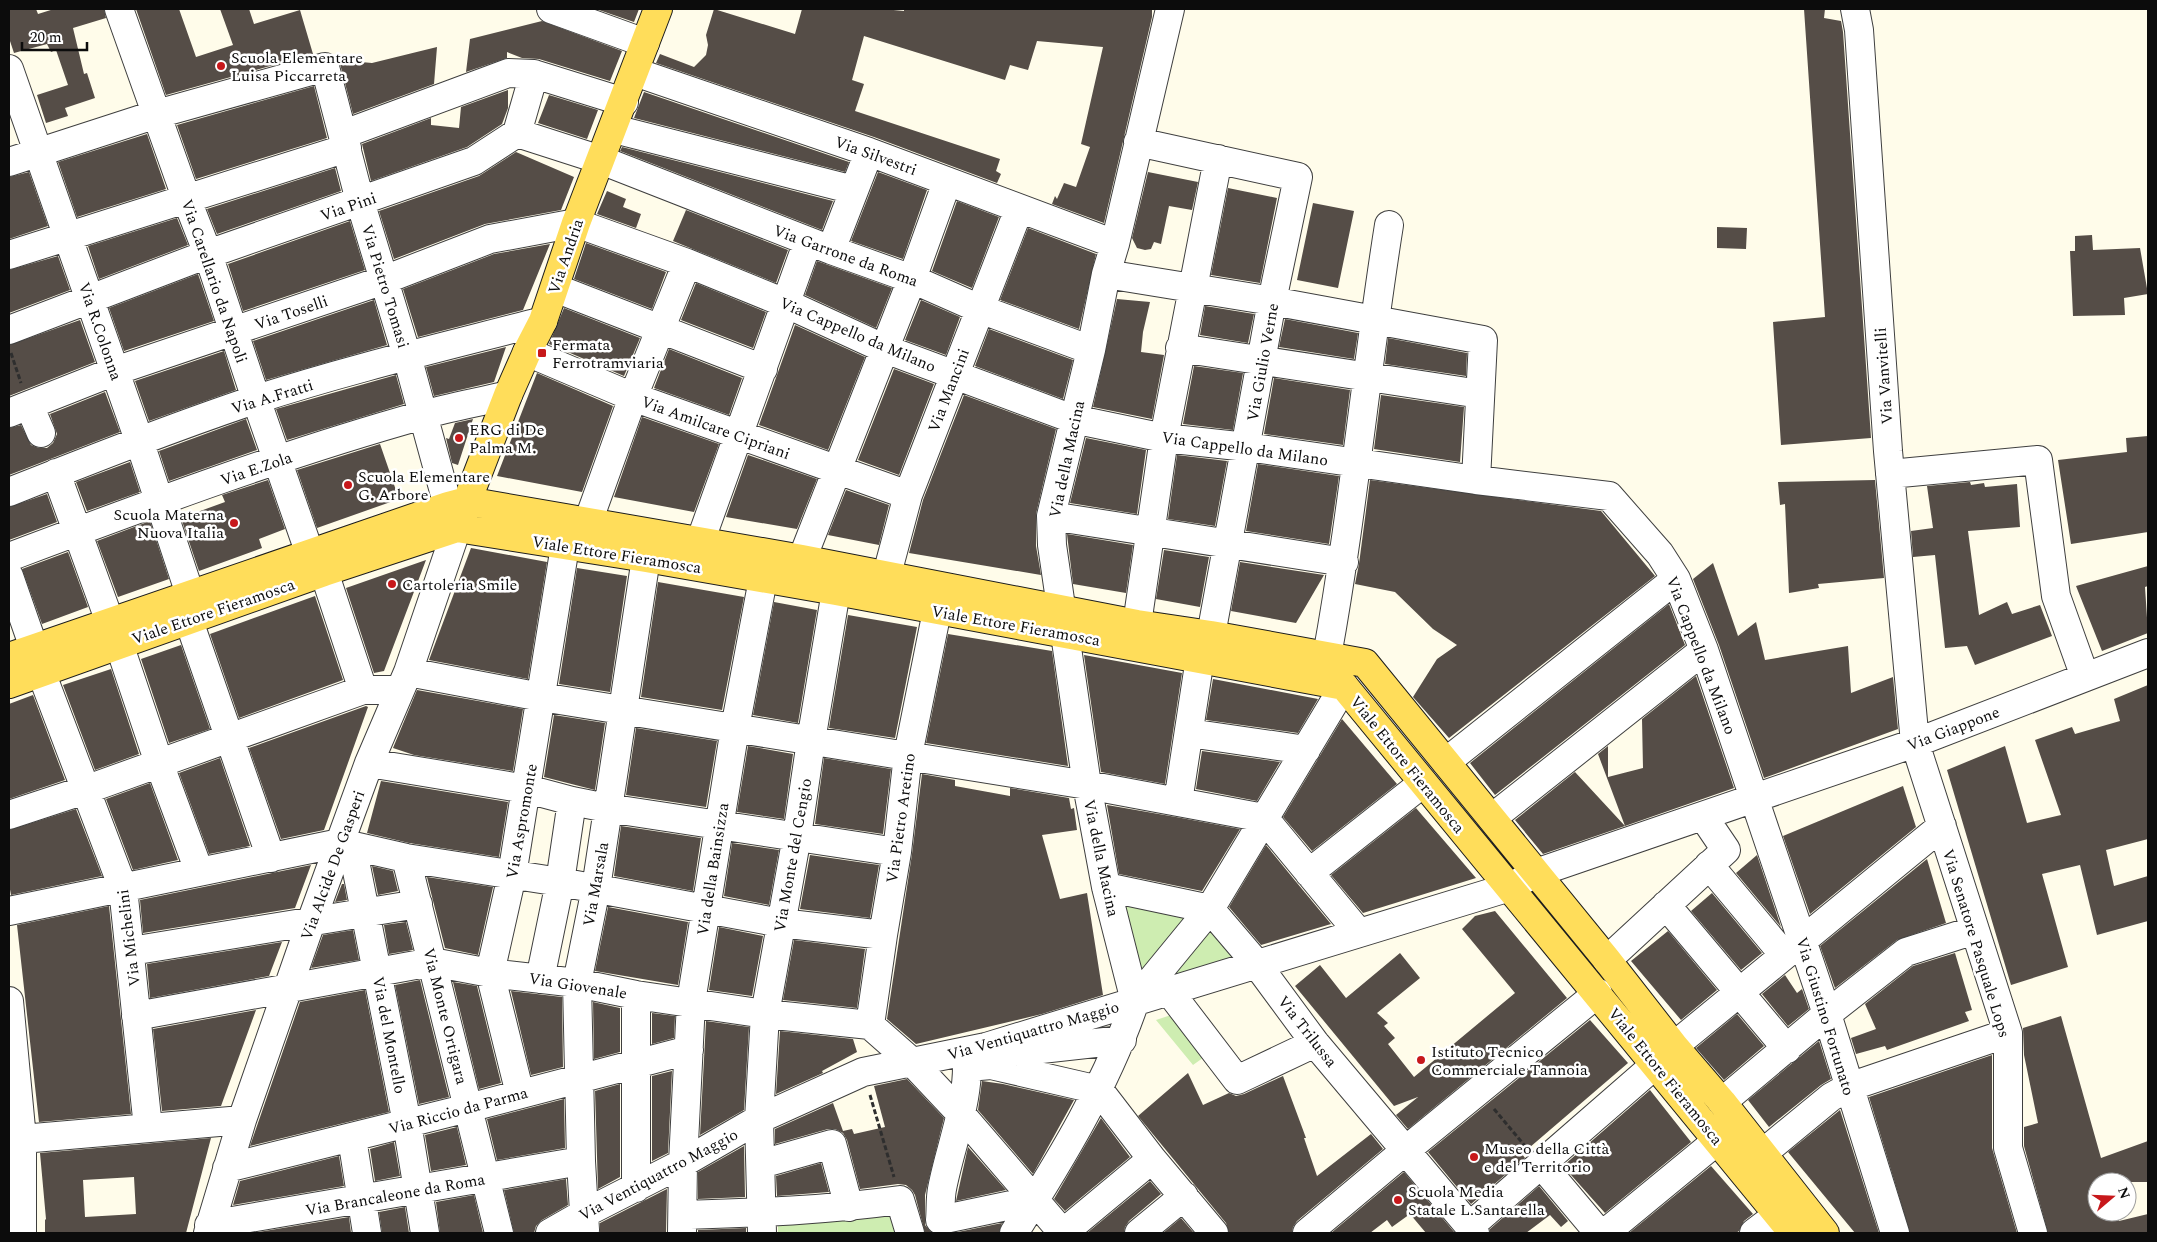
<svg xmlns="http://www.w3.org/2000/svg" width="2157" height="1242" font-family="Spectral,serif">
	<style>
		.green { fill: #ceedb1 }
		.building { fill: #554d47; fill-rule: evenodd }
		.lines { fill: none; stroke-linecap: round; stroke-linejoin: round }
		.minor-casing { stroke: #3f3f3f; stroke-width: 30 }
		.major-casing { stroke: #1d1d1d; stroke-width: 30 }
		.path { stroke: #2e2e2e; stroke-width: 3; stroke-dasharray: 5 2.5; stroke-linecap: butt }
		.minor { stroke: #fff; stroke-width: 28 }
		.major { stroke: #ffdd5a; stroke-width: 28 }
		.poi-dot { fill: #c7181b; stroke: #fff; stroke-width: 2 }
		.labels { text-anchor: middle; stroke-width: 5; stroke-linejoin: round; paint-order: stroke }
		.poi-label { font-size: 16px; fill: #0c0c0c; stroke: #fff; text-anchor: start }
		.street-label { font-size: 16px; fill: #0c0c0c; stroke: #fff }
	</style>
	<rect width="100%" height="100%" fill="#fffcea"/>
	<path class="green" d="M1122,899L1202,920L1244,962L1142,992Z
		M1174,1014L1207,1055L1193,1065L1156,1020Z
		M897,1210L903,1233H778V1221Z"/>
	<path class="building" d="M9,9H36L38,14L54,9H104L106,18L73,28L84,74L87,73L95,98L65,108L68,116L46,123L37,95L68,85L56,50L51,52L47,44L14,53L9,38Z
		M136,9H179L196,57L233,45L220,9H249L254,24L300,10L313,54L166,95Z
		M596,9H639L634,22Z
		M714,9L795,34L802,9H883L904,11V9H1152V17L1104,223L1052,204L1055,196L1057,199L1064,183L1076,187L1090,147L1081,144L1103,47L1037,41L1028,70L1010,65L1005,80L864,36L852,80L864,84L855,111L1000,159L996,171L1001,174L997,183L874,137L656,63L660,54L694,67L706,55L708,45L706,35Z
		M1804,9H1825L1824,18L1841,21L1843,32L1871,438L1781,445L1773,322L1825,317Z
		M542,21L622,51L610,81L539,59L522,58L507,52V58L466,72L470,39Z
		M437,47L434,84L353,114L339,60L372,63Z
		M314,86L327,138L196,179L177,125Z
		M508,90V108L502,124L467,147L371,181L362,144L431,118V125L459,128L461,107Z
		M644,92L849,162L845,172L634,118Z
		M549,95L598,110L587,139L538,123Z
		M147,134L166,189L77,217L58,162Z
		M622,147L833,201L822,230L620,151Z
		M516,152L574,177L561,210L485,224L394,259L379,211L479,176Z
		M335,168L341,191L217,234L207,209Z
		M29,172L48,226L9,239V177Z
		M878,172L927,190L903,259L851,241Z
		M1148,172L1198,182L1192,210L1169,206L1161,244L1154,242L1151,249L1145,250L1137,248L1132,238Z
		M1228,188L1277,198L1260,283L1211,275Z
		M607,191L626,199L623,207L641,214L636,228L597,214Z
		M957,201L999,217L972,288L932,271Z
		M1313,203L1354,211L1338,288L1297,280Z
		M686,210L788,250L776,283L673,241Z
		M177,218L188,245L99,279L88,246Z
		M350,221L365,270L243,311L228,264Z
		M1717,227L1747,228L1746,249L1717,248Z
		M1028,228L1096,254L1079,329L1000,300Z
		M2092,235L2093,250L2140,248L2148,294L2124,298L2125,315L2073,316L2070,251H2075V236Z
		M586,243L666,272L652,309L574,279Z
		M550,244L523,310L418,337L403,289L494,254Z
		M58,256L70,290L9,313V270Z
		M817,261L892,288L876,328L805,295Z
		M198,274L214,321L124,351L109,308Z
		M696,283L766,312L753,348L681,320Z
		M1117,299L1150,302L1143,332L1141,352L1164,355L1152,419L1093,407Z
		M374,300L387,345L266,380L253,341Z
		M921,300L960,317L946,355L905,340Z
		M1205,306L1254,314L1248,343L1200,335Z
		M564,308L640,338L624,376L549,344Z
		M1285,319L1358,333L1354,359L1279,347Z
		M80,320L95,362L9,396V345Z
		M795,325L865,357L828,450L759,425Z
		M989,329L1073,360L1063,399L975,366Z
		M1388,338L1467,353L1466,376L1385,364Z
		M506,347L494,382L434,396L426,367Z
		M669,349L742,378L729,415L654,388Z
		M224,351L236,390L149,421L135,381Z
		M1194,366L1243,373L1233,430L1183,424Z
		M894,369L934,384L899,475L858,460Z
		M537,373L613,406L582,492L497,476Z
		M396,375L404,404L287,440L276,409Z
		M1274,378L1350,390L1343,445L1264,434Z
		M105,392L120,432L9,475V428L21,425L31,445L39,448H47L53,443L57,434L50,414Z
		M964,395L1056,429L1036,514V546L1041,575L909,553L923,500Z
		M1381,395L1464,407L1460,462L1374,449Z
		M642,417L719,444L694,512L614,497Z
		M246,419L257,450L169,481L159,451Z
		M473,419L458,465L452,463L446,438L449,439L455,423Z
		M2148,436V532L2071,544L2058,460L2127,452L2126,438Z
		M1086,438L1146,450L1137,514L1070,503Z
		M380,444L399,499L317,528L297,470Z
		M748,455L817,479L797,529L726,517Z
		M1177,455L1227,461L1215,526L1168,519Z
		M130,462L140,492L87,511L76,482Z
		M1258,464L1339,476L1329,544L1246,531Z
		M268,480L285,529L259,539L262,548L199,571L181,518L225,502L222,495Z
		M1370,480L1601,511L1655,576L1449,738L1413,697L1437,659L1457,645L1433,629L1395,592L1355,584L1359,564Z
		M1875,480L1884,578L1818,584L1819,588L1789,593L1785,504L1780,505L1778,482Z
		M1970,482L1971,485L1984,483L1985,487L2017,484L2020,527L1968,531L1979,615L2007,602L2012,614L2040,605L2052,636L1975,665L1967,646L1945,648L1935,555L1913,557L1911,531L1933,528L1927,486Z
		M846,490L889,505L879,545L828,535Z
		M47,494L57,522L9,540V507Z
		M150,521L169,579L118,597L97,541Z
		M1067,534L1133,545L1126,593L1073,584Z
		M471,548L547,562L528,679L429,660Z
		M1164,550L1209,557L1200,607L1156,599Z
		M68,552L88,607L42,624L22,569Z
		M426,560L384,671L374,673L346,588Z
		M1240,562L1324,575L1296,623L1231,611Z
		M1713,563L1738,636L1756,622L1765,660L1848,646L1851,693L1893,677L1898,729L1764,778L1719,645L1693,579Z
		M2148,566V586L2145,587L2148,633L2102,651L2076,586Z
		M577,568L627,576L610,692L559,684Z
		M658,582L744,597L722,710L641,697Z
		M315,596L343,680L239,718L210,634Z
		M774,602L817,610L798,723L753,715Z
		M1669,604L1685,645L1495,795L1470,763Z
		M848,615L917,627L895,738L829,728Z
		M948,634L1052,651L1068,766L926,743Z
		M181,645L210,729L169,743L141,659Z
		M1084,655L1182,673L1165,784L1101,772Z
		M111,669L139,754L95,770L63,685Z
		M1696,676L1734,788L1625,826L1598,754L1608,746V777L1643,768L1642,719Z
		M1213,679L1318,699L1298,733L1206,720Z
		M2148,685V839L2106,850L2114,886L2148,876V921L2097,935L2080,865L2042,874L2068,967L2011,985L1947,770L2005,746L2027,823L2061,815L2035,740L2072,727L2075,734L2120,721L2114,699Z
		M417,690L523,709L513,771L414,755L393,748Z
		M33,695L65,780L9,799V704Z
		M366,706L368,707L324,830L281,839L249,748Z
		M554,715L605,723L595,790L544,777Z
		M1342,719L1397,784L1312,851L1283,817Z
		M636,728L717,741L706,807L626,795Z
		M748,746L793,754L784,819L737,812Z
		M1202,751L1280,762L1257,801L1196,789Z
		M220,758L250,846L209,854L179,773Z
		M824,758L891,769L883,834L815,824Z
		M1575,772L1625,826L1543,854L1515,820Z
		M922,774L955,780V786L1010,796V788L1069,798L1071,809L1074,808L1077,830L1042,835L1060,899L1087,893L1103,995L1042,1014L916,1044L887,1019L912,854Z
		M381,781L508,802L499,857L409,843L367,833Z
		M150,783L178,860L133,870L106,799Z
		M1903,786L1916,827L1810,914L1783,836Z
		M1107,805L1176,817L1240,829L1202,891L1119,874Z
		M1416,808L1476,878L1363,913L1331,875Z
		M76,809L102,876L11,895L9,884V830Z
		M621,826L701,838L693,891L614,876Z
		M732,843L779,850L769,905L724,896Z
		M1266,845L1297,883L1331,924L1261,945L1229,907Z
		M810,855L879,865L870,918L800,909Z
		M1757,855L1781,927L1736,873Z
		M1927,859L1946,923L1897,940L1835,988L1820,946Z
		M311,865L295,908L143,933L140,900Z
		M372,866L393,871L398,891L378,895Z
		M427,877L493,887L478,955L445,948Z
		M342,884H344L347,900L335,902Z
		M1712,893L1762,953L1741,970L1691,911Z
		M109,906L131,1114L39,1122L17,925Z
		M608,907L688,922L678,985L595,971Z
		M1495,911L1567,998L1408,1129L1396,1115L1418,1097L1394,1106L1295,986L1320,965L1346,998L1400,953L1420,978L1377,1013L1388,1023L1384,1026L1395,1038L1388,1044L1414,1077L1515,993L1462,929L1475,916Z
		M406,922L413,950L389,954L384,925Z
		M719,927L763,936L752,996L709,990Z
		M353,930L359,960L311,968L323,935Z
		M1668,931L1717,990L1681,1020L1631,961Z
		M794,940L865,949L857,1008L783,1000Z
		M282,942L269,976L150,998L147,964Z
		M1955,953L1972,1010L1965,1012L1969,1021L1887,1050L1885,1046L1856,1054L1851,1038L1876,1029L1865,1004L1913,966Z
		M1785,975L1797,993L1802,989L1809,1009L1788,1026L1762,994Z
		M420,980L449,1097L419,1104L395,985Z
		M453,982L477,986L501,1083L479,1089Z
		M365,990L389,1112L250,1146L300,1002Z
		M511,991L562,997L563,1067L531,1075Z
		M593,1002L620,1008V1052L594,1059Z
		M256,1010L221,1106L162,1111L153,1029Z
		M652,1013L675,1016L674,1038L652,1044Z
		M1737,1014L1764,1046L1724,1080L1696,1048Z
		M2061,1016L2101,1158L2148,1141V1182H2097V1212H2116L2119,1221L2148,1214V1233H2048L2024,1146V1127L2038,1123L2024,1055L2023,1028Z
		M1590,1020L1628,1063L1522,1154L1525,1158L1471,1204L1428,1152Z
		M706,1021L749,1027L744,1110L700,1135Z
		M780,1031L853,1039L857,1052L822,1071L823,1073L776,1094Z
		M1819,1041L1831,1079L1821,1085L1769,1127L1748,1100Z
		M1992,1055V1148L2017,1233H1910L1869,1097Z
		M672,1071L668,1153L652,1161V1076Z
		M1188,1073L1203,1105L1229,1093L1236,1096L1244,1094L1283,1076L1306,1138H1304L1317,1176L1371,1134L1383,1149L1297,1221L1293,1227L1292,1233H1229L1226,1223L1138,1116Z
		M907,1079L944,1118L925,1195V1225L932,1233H925L915,1195L912,1190L906,1185L898,1184L860,1189L847,1140L843,1133L835,1129H828L775,1144V1129L833,1103L843,1131L852,1129L854,1134L885,1127L874,1086Z
		M982,1081L1003,1084L1074,1100L1033,1174L978,1110Z
		M620,1084V1177L598,1189L595,1091Z
		M1650,1090L1691,1142L1605,1213L1563,1166Z
		M564,1099L565,1148L497,1160L487,1119Z
		M1840,1110L1879,1233H1855L1788,1152Z
		M1101,1118L1130,1157L1065,1211L1054,1199Z
		M457,1127L466,1165L431,1171L425,1135Z
		M211,1138L186,1233H45V1220L46,1219L40,1153ZM134,1177L136,1214L85,1217L83,1180Z
		M394,1142L400,1176L375,1181L370,1149Z
		M744,1146L745,1197L698,1199V1172Z
		M968,1147L1006,1190L956,1201Z
		M339,1156L344,1186L233,1205L240,1181Z
		M821,1163L829,1192L777,1196L776,1176Z
		M1711,1166L1753,1214L1744,1221L1739,1231L1736,1233H1629Z
		M1404,1172L1455,1233H1426L1410,1214L1392,1227L1387,1220L1370,1233H1331Z
		M566,1179L568,1205L542,1220L536,1226L534,1233H514L504,1190Z
		M1150,1181L1161,1194L1129,1221L1125,1227L1124,1233H1087Z
		M1539,1186L1568,1221L1561,1227L1550,1215L1526,1233H1490V1229Z
		M667,1189L666,1233H600V1223Z
		M474,1195L483,1233H440L436,1202Z
		M405,1207L409,1233H382L379,1212Z
		M349,1217L351,1233H253Z
		M1181,1218L1194,1233H1163Z
		M1002,1223L999,1233H953Z
		M746,1228V1233H698V1230Z"/>
	<g class="lines">
		<defs>
			<path id="minor" d="M119,9L187,200L208,254L256,399L310,554
				M551,9L645,43
				M1855,9L1859,30L1888,451L1915,743L2008,1033V1148L2033,1233
				M9,69L139,440L190,594
				M635,72L869,152L1115,244
				M614,129L854,190
				M517,133L534,74
				M344,134L508,73L534,74L624,102
				M1138,142L1298,177L1272,301L1211,635
				M9,162L157,114L325,67L360,201L407,356L448,506
				M831,250L869,152
				M9,255L347,148
				M1106,274L1272,301L1483,340L1476,480
				M555,288L763,369
				M9,330L208,254L474,161L517,133L601,160L831,250L912,279L980,309L1091,350
				M1180,348L1480,394
				M527,352L633,397L908,495
				M29,405L41,433
				M9,413L115,371L384,280L490,239L576,223L687,263L785,303L885,349L1073,419L1164,438L1247,447L1476,480L1609,496L1660,554L1676,579L1704,650L1827,1014L1895,1233
				M56,473L110,622
				M1890,474L2038,460L2056,596L2085,677
				M9,492C90,460 171,428 254,400C349,369 447,346 543,321
				M1051,516L1344,562
				M588,522L633,397L687,263
				M700,542L808,241
				M9,557C145,506 283,454 423,415C451,407 480,402 508,395
				M802,559L912,279L947,182
				M324,572L363,690
				M887,574L908,495L1019,209
				M9,576L34,648
				M189,621L271,858
				M1137,624L1164,438L1218,159
				M119,644L159,763L199,871
				M1327,656C1353,513 1366,369 1389,225
				M41,672L123,888L148,1128
				M408,672L541,697L1087,785L1264,818L1359,933
				M1189,733L1306,750
				M1446,762L1676,579
				M369,763L527,789L572,801L607,808L897,852
				M1178,802L1200,658
				M9,815L85,790L363,690H400
				M1492,818L1704,650
				M340,843L356,866L407,1123L425,1233
				M406,858L499,1233
				M1709,865L1784,955
				M1309,873L1423,783
				M1106,887L1210,909L1256,963L1315,1043L1475,1233
				M1666,905L1787,1049
				M9,911L340,843L406,858L560,882L781,923L883,935
				M131,951L418,904
				M1607,960L1726,850L1703,816
				M540,979L560,882L572,801
				M1169,991L1237,1080L1315,1043
				M636,995V1188
				M9,1001L22,1139V1233
				M1135,1001L1106,887L1087,785L1052,545L1051,516L1091,350L1106,274L1115,244L1170,9
				M1132,1004L1210,909L1344,686
				M136,1016L432,962L490,973L577,983L636,995L765,1014L870,1025
				M870,1025L883,935L897,852L908,755L937,611
				M870,1025L912,1062L960,1113L1063,1233
				M1674,1046L1942,826
				M966,1051C972,1095 950,1146 942,1189C940,1199 941,1210 940,1220L1035,1200
				M1007,1053L1122,1040
				M968,1067L991,1065L1099,1090L1152,1159L1214,1233
				M520,1094L490,973L512,875L565,546
				M1722,1102L1827,1014L1906,952L1975,930
				M352,1138L367,1233
				M22,1139L242,1120
				M1763,1153L1831,1097L1849,1087L2008,1033
				M761,1164L832,1144L849,1207
				M1541,1164L1599,1233
				M227,1168L468,1108L689,1050
				M683,1215C756,1213 828,1210 900,1200L910,1233
				M209,1225L581,1161
				M1470,1226L1656,1064
				M585,1230L581,1161L577,983L596,888L646,558
				M208,1233L242,1120L311,922L369,763L408,672L457,528
				M550,1233L585,1213L683,1163L759,1119L863,1072L986,1047L1510,887L1536,873L1915,743L2148,653
				M682,1233L683,1163L691,1002L735,728L763,579
				M762,1233L759,1119L765,1014L797,836L811,741L836,591
				M1014,1233C1061,1159 1107,1084 1135,1001
				M1063,1233L1152,1159
				M1139,1233L1184,1196
				M1307,1233L1406,1150L1598,993
				M1605,1233L1718,1140
				M1754,1233L1779,1214"/>
			<path id="major" d="M461,517L508,395L527,352L543,321L576,223L658,9
				M9,657L448,506L467,501L802,559L1137,624L1211,635L1365,663L1607,960L1674,1046L1722,1102L1825,1233
				M9,684L324,572L457,528L646,558L836,591L1344,686L1793,1233"/>
		</defs>
		<use href="#minor" class="minor-casing"/>
		<use href="#major" class="major-casing"/>
		<path class="path" d="M11,353L21,383
			M870,1095L894,1177
			M1494,1109L1525,1146"/>
		<use href="#minor" class="minor"/>
		<use href="#major" class="major"/>
	</g>
	<g class="poi-dot">
		<circle cx="221" cy="66" r="5"/>
		<rect x="537" y="348" width="10" height="10" rx="2.5"/>
		<circle cx="459" cy="438" r="5"/>
		<circle cx="348" cy="485" r="5"/>
		<circle cx="234" cy="523" r="5"/>
		<circle cx="392" cy="584" r="5"/>
		<circle cx="1421" cy="1060" r="5"/>
		<circle cx="1474" cy="1157" r="5"/>
		<circle cx="1398" cy="1200" r="5"/>
	</g>
	<g class="labels">
		<g class="poi-label">
			<text x="231" y="63">Scuola Elementare<tspan x="231" dy="18">Luisa Piccarreta</tspan></text>
			<text x="552" y="350">Fermata<tspan x="552" dy="18">Ferrotramviaria</tspan></text>
			<text x="469" y="435">ERG di De<tspan x="469" dy="18">Palma M.</tspan></text>
			<text x="358" y="482">Scuola Elementare<tspan x="358" dy="18">G. Arbore</tspan></text>
			<text x="224" y="520" text-anchor="end">Scuola Materna<tspan x="224" dy="18">Nuova Italia</tspan></text>
			<text x="402" y="590">Cartoleria Smile</text>
			<text x="1431" y="1057">Istituto Tecnico<tspan x="1431" dy="18">Commerciale Tannoia</tspan></text>
			<text x="1484" y="1154">Museo della Città<tspan x="1484" dy="18">e del Territorio</tspan></text>
			<text x="1408" y="1197">Scuola Media<tspan x="1408" dy="18">Statale L.Santarella</tspan></text>
		</g>
		<g class="street-label">
			<text transform="translate(876 155) rotate(20)" y="6">Via Silvestri</text>
			<text transform="translate(348 206) rotate(-19)" y="6">Via Pini</text>
			<text transform="translate(846 255) rotate(20)" y="6">Via Garrone da Roma</text>
			<text transform="translate(565 256) rotate(-71)" y="6">Via Andria</text>
			<text transform="translate(215 281) rotate(71)" y="6">Via Carellario da Napoli</text>
			<text transform="translate(386 286) rotate(73)" y="6">Via Pietro Tomasi</text>
			<text transform="translate(291 312) rotate(-19)" y="6">Via Toselli</text>
			<text transform="translate(101 331) rotate(71)" y="6">Via R.Colonna</text>
			<text transform="translate(858 334) rotate(23)" y="6">Via Cappello da Milano</text>
			<text transform="translate(1262 362) rotate(-80)" y="6">Via Giulio Verne</text>
			<text transform="translate(1883 376) rotate(-94)" y="6">Via Vanvitelli</text>
			<text transform="translate(948 390) rotate(-69)" y="6">Via Mancini</text>
			<text transform="translate(272 396) rotate(-17)" y="6">Via A.Fratti</text>
			<text transform="translate(716 427) rotate(20)" y="6">Via Amilcare Cipriani</text>
			<text transform="translate(1245 448) rotate(8)" y="6">Via Cappello da Milano</text>
			<text transform="translate(1066 459) rotate(-78)" y="6">Via della Macina</text>
			<text transform="translate(256 468) rotate(-19)" y="6">Via E.Zola</text>
			<text transform="translate(617 554) rotate(9)" y="6">Viale Ettore Fieramosca</text>
			<text transform="translate(213 611) rotate(-19)" y="6">Viale Ettore Fieramosca</text>
			<text transform="translate(1016 625) rotate(10)" y="6">Viale Ettore Fieramosca</text>
			<text transform="translate(1702 655) rotate(69)" y="6">Via Cappello da Milano</text>
			<text transform="translate(1953 728) rotate(-21)" y="6">Via Giappone</text>
			<text transform="translate(1408 764) rotate(51)" y="6">Viale Ettore Fieramosca</text>
			<text transform="translate(900 818) rotate(-82)" y="6">Via Pietro Aretino</text>
			<text transform="translate(521 821) rotate(-80)" y="6">Via Aspromonte</text>
			<text transform="translate(792 855) rotate(-80)" y="6">Via Monte del Cengio</text>
			<text transform="translate(1102 858) rotate(78)" y="6">Via della Macina</text>
			<text transform="translate(332 865) rotate(-70)" y="6">Via Alcide De Gasperi</text>
			<text transform="translate(712 869) rotate(-81)" y="6">Via della Bainsizza</text>
			<text transform="translate(595 884) rotate(-80)" y="6">Via Marsala</text>
			<text transform="translate(128 938) rotate(-97)" y="6">Via Michelini</text>
			<text transform="translate(1977 943) rotate(73)" y="6">Via Senatore Pasquale Lops</text>
			<text transform="translate(578 985) rotate(9)" y="6">Via Giovenale</text>
			<text transform="translate(446 1016) rotate(76)" y="6">Via Monte Ortigara</text>
			<text transform="translate(1826 1016) rotate(73)" y="6">Via Giustino Fortunato</text>
			<text transform="translate(1033 1030) rotate(-16)" y="6">Via Ventiquattro Maggio</text>
			<text transform="translate(1308 1031) rotate(52)" y="6">Via Trilussa</text>
			<text transform="translate(390 1035) rotate(79)" y="6">Via del Montello</text>
			<text transform="translate(1666 1076) rotate(51)" y="6">Viale Ettore Fieramosca</text>
			<text transform="translate(458 1110) rotate(-15)" y="6">Via Riccio da Parma</text>
			<text transform="translate(658 1174) rotate(-28)" y="6">Via Ventiquattro Maggio</text>
			<text transform="translate(395 1194) rotate(-10)" y="6">Via Brancaleone da Roma</text>
		</g>
	</g>
	<rect width="2157" height="1242" fill="none" stroke="#0c0c0c" stroke-width="20"/>
	<g transform="translate(2112 1197) rotate(71)"><circle r="24" fill="#ffffff" stroke="#9e9e9e"/>
	<path d="M0-4L9 19L0 12L-9 19Z" fill="#c7181b"/>
	<text y="-8" font-size="14" font-weight="bold" text-anchor="middle" fill="#0c0c0c">N</text>
	</g>
	<path d="M22 42v8h65v-8" fill="none" stroke="#0c0c0c" stroke-width="2.5"/>
	<text x="30" y="42" font-size="15" fill="#0c0c0c" stroke="#ffffff" stroke-width="4" paint-order="stroke">20 m</text>
</svg>
